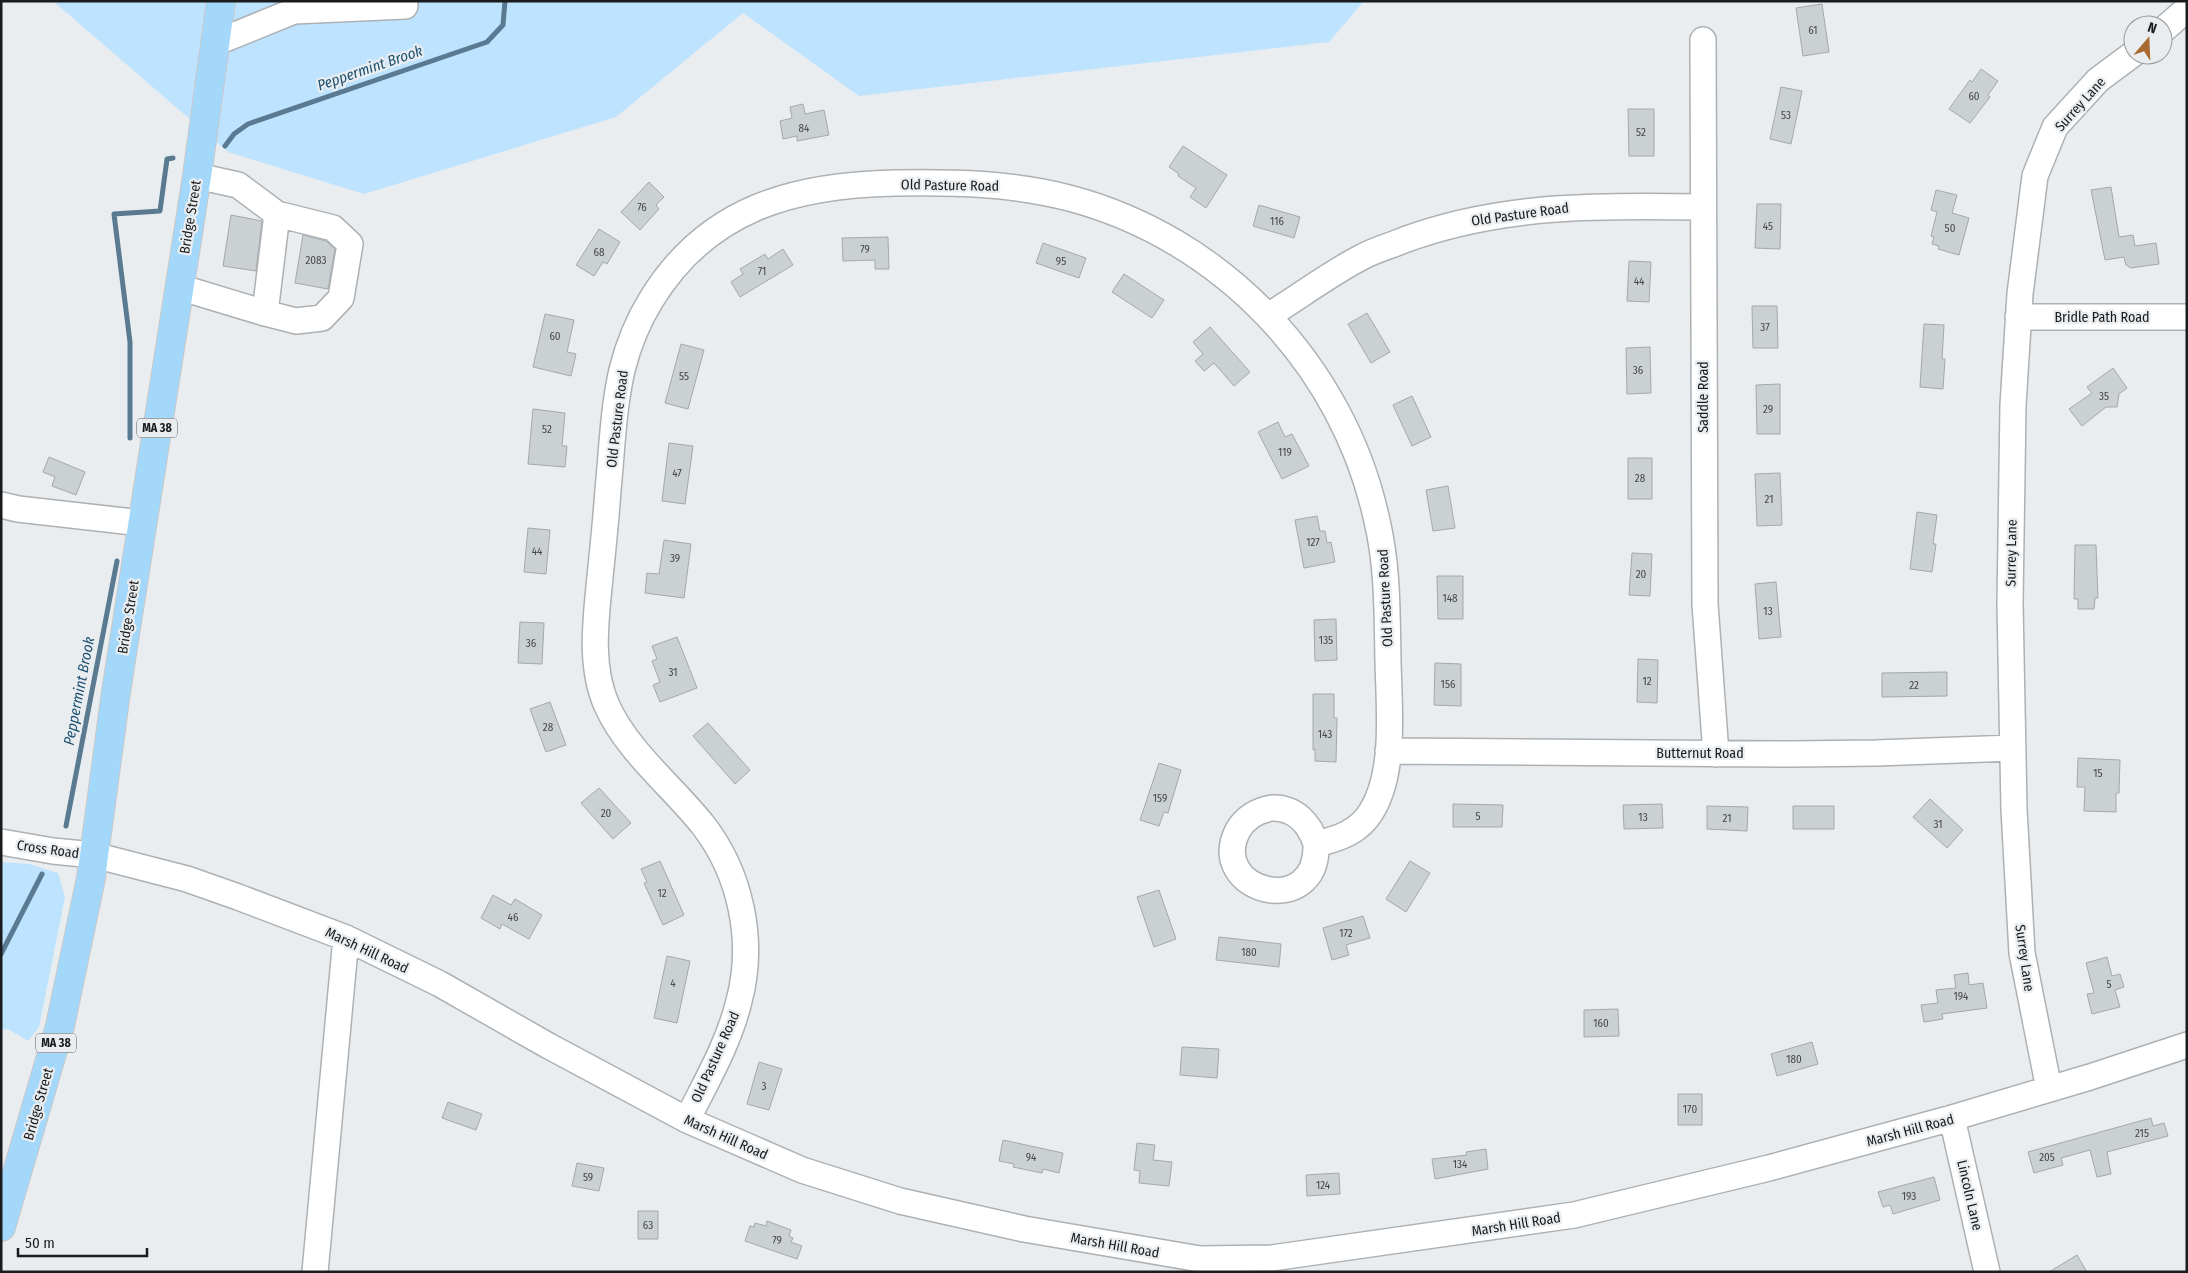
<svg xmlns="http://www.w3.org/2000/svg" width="2188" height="1273" font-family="'Fira Sans Condensed',sans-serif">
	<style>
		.green { fill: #bee3ff }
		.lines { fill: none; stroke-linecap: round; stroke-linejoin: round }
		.stream { stroke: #597a90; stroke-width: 5 }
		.building { fill: #cbd0d3; stroke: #a4a8ac }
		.minor-casing { stroke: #adb1b4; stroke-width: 28 }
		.major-casing { stroke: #c8c8c9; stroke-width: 30 }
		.minor { stroke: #fff; stroke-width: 25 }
		.major { stroke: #a4d8fb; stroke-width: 28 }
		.labels { text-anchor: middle; stroke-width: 4.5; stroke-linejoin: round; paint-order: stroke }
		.number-label { font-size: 11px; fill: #46484a }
		.shield { fill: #e9edf0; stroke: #575a5c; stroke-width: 1 }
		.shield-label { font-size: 12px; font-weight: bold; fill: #191b1c }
		.street-label { font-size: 14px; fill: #191b1c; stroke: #e9edf0 }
		.water-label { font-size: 15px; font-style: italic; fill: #1b5071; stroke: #e9edf0 }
	</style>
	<rect width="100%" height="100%" fill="#e9edf0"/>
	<path class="green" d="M53,1H1364L1329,42L859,96L743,13L616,117L364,194L228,152Z
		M1,862L29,864L58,873L65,897L39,1027L28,1041L8,1029L1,1030Z"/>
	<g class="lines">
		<path class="stream" d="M225,146L234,134L248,124L487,42L503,25L505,1
			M130,438V342L114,214L160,211L167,159L173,158
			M66,826L117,561
			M1,954L42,874"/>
	</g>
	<path class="building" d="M1822,4L1829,52L1803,56L1796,8Z
		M1981,69L1998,81L1988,95L1990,97L1970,123L1949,109L1970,80L1972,82Z
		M1781,87L1802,91L1791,144L1770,139Z
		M803,104L805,114L824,110L829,135L797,141V136L783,139L780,121L792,118L790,107Z
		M1628,109H1654V156H1629Z
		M1183,146L1227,175L1206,208L1190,197L1196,188L1178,176L1179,174L1169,167Z
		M649,182L664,197L656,205L659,209L640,230L621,212Z
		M2111,187L2119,237L2133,235L2135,246L2156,243L2159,264L2131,268L2126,265L2124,257L2105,260L2091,190Z
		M1936,190L1957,195L1952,213L1969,218L1959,255L1938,249L1939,246L1932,244L1934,237L1931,236L1937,212L1931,210Z
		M1757,204H1781L1780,249L1755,248Z
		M1259,205L1300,217L1294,238L1253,226Z
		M231,215L262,221L256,271L223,266Z
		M599,229L620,242L607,264L603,262L594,276L576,265Z
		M303,235L326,241L335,249L328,289L295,283Z
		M888,237L889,269H875V260L843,261L842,238Z
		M1043,243L1086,258L1079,278L1036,263Z
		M783,249L793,265L740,297L731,282L743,274L740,269L765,254L768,259Z
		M1629,261L1651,262L1649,302L1627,301Z
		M1124,274L1164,300L1152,318L1112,292Z
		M1752,306H1777L1778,348H1753Z
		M1367,313L1390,352L1371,363L1348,324Z
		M545,314L574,320L567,352L576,354L571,376L533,367Z
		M1924,324L1944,325L1942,359H1945L1943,389L1920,387Z
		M1210,327L1250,372L1234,386L1214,363L1204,371L1195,361L1203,354L1193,342Z
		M681,344L704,350L688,409L665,403Z
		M1650,347L1651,393L1627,394L1626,348Z
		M2113,368L2127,388L2119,394L2117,407H2106L2082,426L2069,409L2092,393L2087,387Z
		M1780,384V434H1757L1756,385Z
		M1412,396L1431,437L1412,446L1393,405Z
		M533,409L565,413L562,446H567L565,467L528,464Z
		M1278,422L1285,437L1292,434L1309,466L1282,479L1258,432Z
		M669,443L693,446L685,504L662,501Z
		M49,457L85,472L76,495L52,486L55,477L43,472Z
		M1628,458H1652V499H1628Z
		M1780,473L1782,525L1757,526L1755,474Z
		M1448,486L1455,528L1433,531L1426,490Z
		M1917,512L1937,515L1933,544H1936L1932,572L1910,569Z
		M1317,516L1320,531H1325L1327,543L1331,542L1335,562L1304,568L1295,520Z
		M528,528L550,530L546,574L524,572Z
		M664,540L691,544L684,598L645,593L647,573L659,574Z
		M2075,545H2096L2098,598H2095L2094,609H2078V599H2074Z
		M1632,553L1652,554L1650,596L1629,595Z
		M1437,576H1463V619H1438Z
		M1776,582L1781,637L1759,639L1755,584Z
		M1336,619L1337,660L1315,661L1314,620Z
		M520,622L544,623L542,664L518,663Z
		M677,637L697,688L660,702L653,685L660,682L652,661L657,659L652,646Z
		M1638,659L1658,660L1657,703L1637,702Z
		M1435,663L1461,664V706L1434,705Z
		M1947,672V696L1882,697V673Z
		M1313,694H1334V718H1337L1336,762L1315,761V749L1313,750Z
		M550,702L566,745L546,752L530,709Z
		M708,723L750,770L735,784L693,736Z
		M2078,758L2120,760L2119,793H2116V812L2084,811L2085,787H2077Z
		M1159,763L1181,770L1168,813L1164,812L1159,826L1140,820Z
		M599,788L631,823L613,839L581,803Z
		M1930,799L1963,830L1947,848L1913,817Z
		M1453,804L1503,805L1502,827H1453Z
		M1662,804L1663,828L1624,829L1623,805Z
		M1707,806L1748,807L1747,831L1707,829Z
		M1793,806H1834V829H1793Z
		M660,861L684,915L663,925L644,883L647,882L641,869Z
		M1410,861L1430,873L1406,912L1386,899Z
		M1159,890L1176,939L1154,947L1137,897Z
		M493,895L511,905L515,899L542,915L529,939L502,924L500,929L481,918Z
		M1363,916L1370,938L1346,945L1349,955L1332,960L1323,928Z
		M1219,937L1281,944L1279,967L1216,960Z
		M667,956L690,961L677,1023L654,1018Z
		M2107,957L2112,976L2120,974L2124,987L2115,990L2120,1007L2092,1014L2087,994L2094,993L2086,963Z
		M1968,973L1969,985L1983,983L1987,1008L1942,1014L1943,1019L1924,1022L1921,1005L1938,1003L1936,990L1956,988L1954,975Z
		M1618,1009L1619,1036L1584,1037V1010Z
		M1812,1042L1818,1064L1777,1076L1771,1054Z
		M1182,1047L1219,1049L1217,1078L1180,1075Z
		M759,1062L782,1069L769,1110L747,1104Z
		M1678,1094H1702V1125H1678Z
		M448,1102L482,1114L476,1130L442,1118Z
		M2151,1118L2153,1126L2164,1123L2168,1136L2107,1152L2111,1174L2097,1177L2090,1150L2061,1158L2063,1165L2034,1173L2028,1152Z
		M1003,1140L1063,1153L1059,1173L1043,1169L1042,1173L1013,1167L1014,1164L999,1161Z
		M1137,1143L1155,1145L1153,1160L1172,1162L1169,1186L1139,1183L1140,1171L1134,1170Z
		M1486,1149L1488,1169L1435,1179L1432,1159L1467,1155L1466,1152Z
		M577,1163L604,1168L599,1191L572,1186Z
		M1339,1173L1340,1194L1307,1196L1306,1175Z
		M1934,1177L1940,1200L1893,1214L1890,1205L1883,1207L1878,1192Z
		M638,1211H658V1239H638Z
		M767,1221L791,1230L789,1236L793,1238L791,1242L802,1246L797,1259L745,1241L750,1226L754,1227L755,1223L766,1226Z
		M2077,1255L2087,1272H2049Z"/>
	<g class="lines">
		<defs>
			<path id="minor" d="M2163,30L2187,9
				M1703,40L1705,604L1716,754
				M215,43L294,11L405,6
				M179,287L265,313L277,214L238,185L197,176
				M265,313L296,321L322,318L341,298L350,244L333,228L277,214
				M1268,316C1299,297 1329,274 1362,257C1375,250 1390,246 1404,240C1501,204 1602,205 1703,207
				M2018,317H2187
				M1,505L18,509L142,523
				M1388,751L1793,754L1876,753L2013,748
				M1,842L53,851L94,855L187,879L238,897L346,938L440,984L547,1045L687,1120L802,1170L900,1201L1024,1229L1200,1259L1272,1258L1574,1215L1769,1168L1952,1118L2090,1077L2187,1045
				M2049,1089L2022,953L2014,809L2010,603L2013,405L2020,294L2035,176L2055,127L2098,80L2133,54
				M1952,1118L1987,1272
				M687,1120C706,1082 729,1043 739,1001C755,941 741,874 703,825C672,786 628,752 607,706C589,666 596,619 600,577C603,548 606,519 608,490C612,450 613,409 622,370C628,346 638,321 651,300C707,208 794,185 895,183C954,182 1012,183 1069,198C1222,238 1344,366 1377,521C1388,567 1387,614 1388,662C1389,707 1396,773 1371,812C1359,832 1338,839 1316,844C1310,824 1295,807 1272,808C1258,810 1245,818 1238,830C1206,892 1319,921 1316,844
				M315,1272L346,938"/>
			<path id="major" d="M1,1227L60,1026L91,878L116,692L197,176L221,1"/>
		</defs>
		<use href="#minor" class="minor-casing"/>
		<use href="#major" class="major-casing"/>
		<use href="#minor" class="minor"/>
		<use href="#major" class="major"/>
	</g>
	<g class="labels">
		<g class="number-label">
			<text x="1813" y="34">61</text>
			<text x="1974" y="100">60</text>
			<text x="1786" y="119">53</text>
			<text x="804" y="132">84</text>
			<text x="1641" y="136">52</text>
			<text x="642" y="211">76</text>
			<text x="1277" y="225">116</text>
			<text x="1768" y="230">45</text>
			<text x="1950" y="232">50</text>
			<text x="865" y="253">79</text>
			<text x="599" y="256">68</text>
			<text x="316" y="264">2083</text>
			<text x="1061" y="265">95</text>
			<text x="762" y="275">71</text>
			<text x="1639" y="285">44</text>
			<text x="1765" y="331">37</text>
			<text x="555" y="340">60</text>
			<text x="1638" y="374">36</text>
			<text x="684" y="380">55</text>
			<text x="2104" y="400">35</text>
			<text x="1768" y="413">29</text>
			<text x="547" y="433">52</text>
			<text x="1285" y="456">119</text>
			<text x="677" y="477">47</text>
			<text x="1640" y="482">28</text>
			<text x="1769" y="503">21</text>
			<text x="1313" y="546">127</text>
			<text x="537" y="555">44</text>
			<text x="675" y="562">39</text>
			<text x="1641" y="578">20</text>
			<text x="1450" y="602">148</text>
			<text x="1768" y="615">13</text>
			<text x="1326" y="644">135</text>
			<text x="531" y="647">36</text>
			<text x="673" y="676">31</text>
			<text x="1647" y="685">12</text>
			<text x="1448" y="688">156</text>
			<text x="1914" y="689">22</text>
			<text x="548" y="731">28</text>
			<text x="1325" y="738">143</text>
			<text x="2098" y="777">15</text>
			<text x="1160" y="802">159</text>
			<text x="606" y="817">20</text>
			<text x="1478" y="820">5</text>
			<text x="1643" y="821">13</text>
			<text x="1727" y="822">21</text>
			<text x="1938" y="828">31</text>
			<text x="662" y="897">12</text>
			<text x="513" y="921">46</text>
			<text x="1346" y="937">172</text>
			<text x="1249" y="956">180</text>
			<text x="673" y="987">4</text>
			<text x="2109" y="988">5</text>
			<text x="1961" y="1000">194</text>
			<text x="1601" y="1027">160</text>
			<text x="1794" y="1063">180</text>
			<text x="764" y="1090">3</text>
			<text x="1690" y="1113">170</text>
			<text x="2142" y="1137">215</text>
			<text x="1031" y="1161">94</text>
			<text x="2047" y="1161">205</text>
			<text x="1460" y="1168">134</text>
			<text x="588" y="1181">59</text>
			<text x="1323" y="1189">124</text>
			<text x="1909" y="1200">193</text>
			<text x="648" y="1229">63</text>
			<text x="777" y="1244">79</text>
		</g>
		<g class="shield">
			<rect x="137" y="418.5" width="40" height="19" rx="4"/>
			<rect x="36" y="1033.5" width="40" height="19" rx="4"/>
		</g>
		<g class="shield-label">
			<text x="157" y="432">MA 38</text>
			<text x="56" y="1047">MA 38</text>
		</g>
		<g class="street-label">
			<text transform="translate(2080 104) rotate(-48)" y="5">Surrey Lane</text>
			<text transform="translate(950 185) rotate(1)" y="5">Old Pasture Road</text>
			<text transform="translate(1520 214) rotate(-8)" y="5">Old Pasture Road</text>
			<text transform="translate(190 217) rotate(-81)" y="5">Bridge Street</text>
			<text x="2102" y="322">Bridle Path Road</text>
			<text transform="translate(1703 397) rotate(-90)" y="5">Saddle Road</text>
			<text transform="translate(617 419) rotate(-83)" y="5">Old Pasture Road</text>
			<text transform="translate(2011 553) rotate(-89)" y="5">Surrey Lane</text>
			<text transform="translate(1385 598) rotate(-93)" y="5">Old Pasture Road</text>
			<text transform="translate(128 617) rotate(-81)" y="5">Bridge Street</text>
			<text x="1700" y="758">Butternut Road</text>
			<text transform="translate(48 849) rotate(8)" y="5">Cross Road</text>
			<text transform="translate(367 950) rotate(25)" y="5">Marsh Hill Road</text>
			<text transform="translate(2025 958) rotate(82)" y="5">Surrey Lane</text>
			<text transform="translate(715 1057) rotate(-66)" y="5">Old Pasture Road</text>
			<text transform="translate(38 1104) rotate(-74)" y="5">Bridge Street</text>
			<text transform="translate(1910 1130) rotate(-15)" y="5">Marsh Hill Road</text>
			<text transform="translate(726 1137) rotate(24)" y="5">Marsh Hill Road</text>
			<text transform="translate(1970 1195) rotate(77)" y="5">Lincoln Lane</text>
			<text transform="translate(1516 1224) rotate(-9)" y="5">Marsh Hill Road</text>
			<text transform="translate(1115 1245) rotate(10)" y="5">Marsh Hill Road</text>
		</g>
		<g class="water-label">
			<text transform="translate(370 68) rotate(-19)" y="5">Peppermint Brook</text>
			<text transform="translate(79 691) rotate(-79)" y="5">Peppermint Brook</text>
		</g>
	</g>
	<rect width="2188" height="1273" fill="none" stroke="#191b1c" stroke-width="5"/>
	<g transform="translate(2148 40) rotate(19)"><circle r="24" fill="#e9edf0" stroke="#96999b"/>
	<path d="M0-4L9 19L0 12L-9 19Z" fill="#a86a30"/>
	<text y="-8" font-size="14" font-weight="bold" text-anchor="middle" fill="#191b1c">N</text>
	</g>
	<path d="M18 1248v8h129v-8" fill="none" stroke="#191b1c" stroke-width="2.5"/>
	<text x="25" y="1248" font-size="15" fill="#191b1c" stroke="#e9edf0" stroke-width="4" paint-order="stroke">50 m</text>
</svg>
